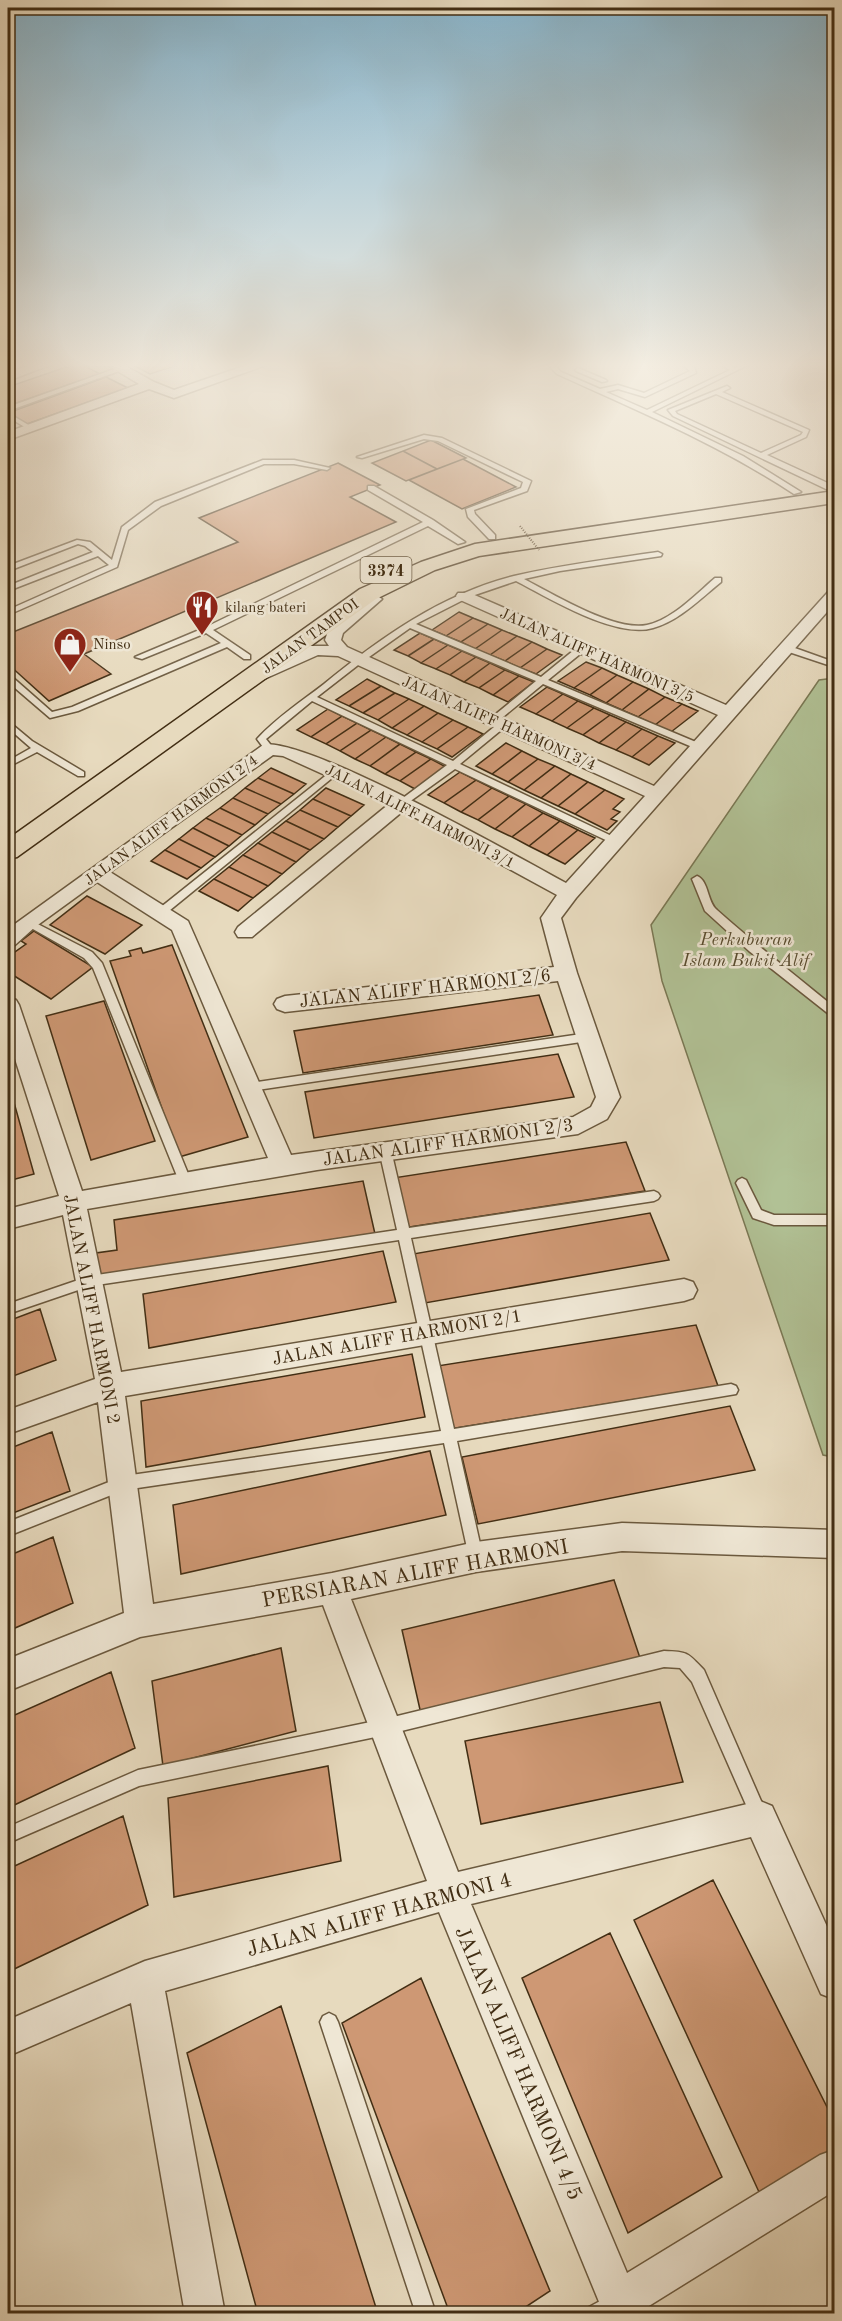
<svg xmlns="http://www.w3.org/2000/svg" width="842" height="2321" font-family="'Old Standard TT',serif">
	<style>
		.green { fill: #b1c195; stroke: #7a7854; stroke-width: 1.5 }
		.building { fill: #ce9874; stroke: #422e14; stroke-width: 1.5 }
		.lines { fill: none; stroke-linecap: round; stroke-linejoin: round }
		.service-casing { stroke: #6b593e; stroke-width: 3 }
		.minor-casing { stroke: #6b593e; stroke-width: 3 }
		.primary-casing { stroke: #422e14; stroke-width: 3 }
		.service { fill: #efe7d5; fill-rule: evenodd }
		.minor { fill: #efe7d5; fill-rule: evenodd }
		.primary { fill: #e7dabe; fill-rule: evenodd }
		.path-bridge { stroke: #422e14; stroke-width: 2; stroke-dasharray: 1 1.5; stroke-linecap: butt }
		.labels { text-anchor: middle; stroke-width: 5; stroke-linejoin: round; paint-order: stroke }
		.far-poi-label { font-size: 15px; fill: #422e14; stroke: #efe7d5; text-anchor: start }
		.far-street-label { font-size: 15px; fill: #422e14; stroke: #efe7d5 }
		.shield { fill: #efe7d5; stroke: #76664e; stroke-width: 1.5 }
		.shield-label { font-size: 16px; font-weight: bold; fill: #422e14 }
		.park-label { font-size: 18px; font-style: italic; fill: #584b2e; stroke: #efe7d5 }
		.street-label { font-size: 18px; fill: #422e14; stroke: #efe7d5 }
		.near-street-label { font-size: 21px; fill: #422e14; stroke: #efe7d5 }
	</style>
	<rect width="100%" height="100%" fill="#e7dabe"/>
	<filter id="stains"><feTurbulence type="fractalNoise" baseFrequency=".00333" numOctaves="4"/><feColorMatrix values="0 0 0 0 .2 0 0 0 0 .09 0 0 0 0 .02 0 0 0 .5 -.17"/></filter>
	<radialGradient id="worn" r=".72"><stop offset=".6" stop-color="#630" stop-opacity="0"/><stop offset="1" stop-color="#630" stop-opacity=".3"/></radialGradient>
	<path class="green" d="M834,678V1457L823,1455L662,981L651,925L819,680Z"/>
	<path class="building" d="M75,364H82L100,374L8,406V387Z
		M131,364H176L177,365L150,374Z
		M106,377L128,388L27,424L8,413Z
		M431,440L466,458L437,469L403,451Z
		M403,451L437,469L406,481L372,463Z
		M463,459L516,487L462,509L409,480Z
		M338,463L380,485L350,497L396,522L84,654L111,674L49,701L8,664V634L238,542L199,518Z
		M459,612L473,618L446,636L432,630Z
		M473,618L488,624L461,642L446,636Z
		M488,624L502,630L475,649L461,642Z
		M502,630L517,636L490,655L475,649Z
		M420,633L434,639L408,656L394,650Z
		M517,636L532,642L505,661L490,655Z
		M434,639L448,645L421,663L408,656Z
		M532,642L547,649L520,668L505,661Z
		M448,645L462,651L436,669L421,663Z
		M547,649L562,655L536,674L520,668Z
		M462,651L476,657L450,675L436,669Z
		M476,657L490,663L464,682L450,675Z
		M586,662L602,668L574,688L558,681Z
		M490,663L505,670L479,688L464,682Z
		M602,668L617,675L590,695L574,688Z
		M505,670L519,676L493,695L479,688Z
		M617,675L633,682L606,703L590,695Z
		M519,676L534,682L508,702L493,695Z
		M367,679L381,686L349,706L336,700Z
		M633,682L649,689L622,710L606,703Z
		M381,686L395,693L363,713L349,706Z
		M547,687L563,694L536,714L520,707Z
		M649,689L665,697L638,717L622,710Z
		M395,693L409,699L378,720L363,713Z
		M563,694L578,701L552,721L536,714Z
		M665,697L682,704L655,725L638,717Z
		M409,699L424,706L392,728L378,720Z
		M578,701L594,708L567,728L552,721Z
		M682,704L698,711L671,732L655,725Z
		M424,706L438,713L407,735L392,728Z
		M594,708L610,715L583,735L567,728Z
		M328,709L342,716L311,737L297,730Z
		M438,713L453,720L422,742L407,735Z
		M610,715L626,722L599,743L583,735Z
		M342,716L357,723L326,744L311,737Z
		M453,720L468,727L437,749L422,742Z
		M626,722L642,729L616,750L599,743Z
		M357,723L371,730L340,751L326,744Z
		M468,727L483,734L452,757L437,749Z
		M642,729L658,736L632,757L616,750Z
		M371,730L386,737L355,759L340,751Z
		M658,736L675,743L649,765L632,757Z
		M386,737L400,744L370,766L355,759Z
		M506,743L522,751L492,774L476,766Z
		M400,744L416,752L385,774L370,766Z
		M522,751L538,759L508,782L492,774Z
		M416,752L431,759L400,781L385,774Z
		M431,759L446,767L415,789L400,781Z
		M538,759L555,766L524,790L508,782Z
		M555,766L571,774L541,798L524,790Z
		M271,768L306,784L294,794L258,778Z
		M460,772L476,780L444,803L428,795Z
		M571,774L588,782L558,806L541,798Z
		M258,778L294,794L281,804L245,788Z
		M476,780L492,788L461,812L444,803Z
		M588,782L605,790L575,814L558,806Z
		M245,788L281,804L268,814L233,798Z
		M326,788L364,805L351,816L313,799Z
		M492,788L509,796L478,820L461,812Z
		M605,790L624,799L613,809L620,812L611,819L617,821L607,830L575,814Z
		M509,796L526,804L495,829L478,820Z
		M233,798L268,814L255,825L220,808Z
		M313,799L351,816L338,827L300,810Z
		M526,804L543,813L512,837L495,829Z
		M220,808L255,825L242,835L206,818Z
		M300,810L338,827L324,839L286,821Z
		M543,813L560,821L529,846L512,837Z
		M206,818L242,835L229,846L193,828Z
		M286,821L324,839L310,850L272,832Z
		M560,821L578,830L547,855L529,846Z
		M193,828L229,846L215,857L179,839Z
		M578,830L595,838L565,864L547,855Z
		M272,832L310,850L296,862L258,843Z
		M179,839L215,857L201,868L165,850Z
		M258,843L296,862L282,874L243,855Z
		M165,850L201,868L187,879L151,861Z
		M243,855L282,874L268,886L229,867Z
		M229,867L268,886L253,898L214,879Z
		M214,879L253,898L238,911L199,891Z
		M87,896L142,925L105,954L50,925Z
		M34,931L93,967L51,999L8,972V957L26,944L21,941Z
		M172,945L248,1137L179,1157L110,961L131,956L129,951L141,948L143,953Z
		M539,995L553,1035L303,1073L294,1031Z
		M104,1001L155,1141L91,1160L46,1016Z
		M558,1054L574,1097L314,1138L305,1092Z
		M8,1081L34,1174L8,1181Z
		M626,1142L645,1191L403,1228L393,1178Z
		M363,1181L375,1234L98,1280L96,1253L117,1250L114,1220Z
		M650,1213L669,1260L425,1303L413,1254Z
		M383,1251L396,1302L149,1348L143,1294Z
		M40,1309L56,1360L8,1378V1321Z
		M696,1325L718,1386L450,1429L437,1366Z
		M412,1354L425,1417L146,1467L141,1401Z
		M730,1406L755,1470L478,1524L462,1457Z
		M52,1432L70,1491L8,1515V1449Z
		M430,1451L446,1515L181,1574L173,1505Z
		M53,1537L73,1603L8,1631V1556Z
		M614,1580L641,1661L421,1714L402,1630Z
		M281,1648L296,1731L163,1766L152,1681Z
		M111,1672L135,1748L8,1808V1718Z
		M660,1702L683,1782L481,1824L465,1741Z
		M328,1766L341,1861L174,1897L168,1798Z
		M123,1816L148,1905L8,1972V1869Z
		M713,1880L834,2121V2149L759,2192L634,1920Z
		M610,1933L722,2177L628,2233L522,1978Z
		M421,1978L550,2291L515,2314H450L342,2023Z
		M281,2006L378,2314H258L187,2053Z"/>
	<g class="lines">
		<defs>
			<path id="service" d="M552,364H558L557,368L561,372L600,389L618,385L644,393L690,371L681,364L694,367L696,373L645,397L618,389L606,392L647,410L730,370L719,364H728L735,368L741,364H750L652,412L743,456L801,492L794,494C720,445 638,411 557,374L551,368Z
				M120,367L123,369L122,370L8,411V407Z
				M578,368L606,380L607,381L602,382L576,371L575,370Z
				M727,386L730,388L722,392L809,430L806,437L767,455L832,485V489H826L673,416L668,410ZM716,394L803,432L801,435L761,453L677,414L675,411Z
				M8,413L32,427L33,428L28,429L8,417Z
				M424,435L442,438L531,481L527,491L474,510L475,514L495,535V539H489L468,517L466,509L521,488L523,482L438,441L424,439L362,458L357,457Z
				M263,460H294L330,468L327,470L294,464H264L161,506L128,530L117,567L8,615V610L109,565L98,556L8,591V586L93,552L85,546L78,544L11,570H8V566L77,540L90,542L112,560L122,527L155,502Z
				M368,486H374L433,520L465,542L458,544L428,526L213,630L250,655V659H244L227,647L78,711L50,718L8,682V676H11L52,712L72,707L221,643L206,633L142,659L135,657L204,628L423,522L368,490Z
				M658,552L662,554L661,556L560,571L524,579C553,594 615,632 647,625C673,619 695,595 715,578H721V582C700,599 679,621 653,628C615,639 549,598 516,581L469,597L416,624L541,677L579,646H585V650L548,680L703,745V749H697L543,684L497,722H491V718L536,681L410,628L362,662L317,697L453,761L500,722H506V726L460,764L618,839V843H612L455,769L405,805H399V801L447,765L312,701L266,739L274,749L272,751H266L257,739C276,718 302,701 324,684C380,638 442,594 514,576C561,565 610,559 658,552Z
				M786,647H792L834,662V667L786,651Z
				M8,721L32,741L84,772V776H78L37,752L8,767V761L31,748L8,728Z
				M334,769L337,770V774L164,915H156V911Z
				M697,876C709,881 707,902 717,910C755,944 795,975 834,1007V1016L830,1015L749,951L705,911L692,879Z
				M28,919L92,952L102,963L191,1181L189,1184H181L179,1181L93,968L84,958L24,924L23,922Z
				M588,1033L594,1037L588,1041L250,1091L244,1087L250,1083Z
				M385,1145L389,1147L391,1150L409,1228L654,1191L658,1193L660,1196L658,1199L654,1201L411,1238L454,1429L731,1384L736,1386L738,1390L736,1394L457,1441L483,1557L481,1562L476,1564L471,1562L469,1557L444,1443L124,1490L8,1536V1522L124,1476L441,1431L399,1240L90,1286L8,1314V1304L90,1276L397,1230L379,1150L381,1147Z
				M742,1178L746,1180L761,1210L774,1215H834V1225H774L753,1218L736,1183L738,1180Z
				M664,1651C688,1652 687,1652 704,1670L768,1817L766,1823L760,1825L754,1823L692,1682L680,1668L664,1667L385,1735L139,1786L8,1843V1827L138,1770L385,1719Z
				M329,2013L335,2016L338,2022L436,2314H416L320,2022L323,2016Z
				M615,2293L622,2296L625,2303C619,2318 600,2314 586,2314L589,2307Z"/>
			<path id="minor" d="M33,364H52L8,381V373Z
				M106,364H122L154,382L174,390L250,364H269L174,398L149,389L8,440V432L139,384Z
				M834,590V604L576,898L561,918L577,973L620,1097L607,1119L578,1134L317,1170L87,1209L121,1372L684,1279L693,1282L697,1290L693,1298L684,1301L125,1396L153,1604L332,1573L476,1542L622,1523L834,1530V1558L622,1551L476,1572L351,1599L458,1872L760,1801L772,1806L834,1942V1999L821,1994L751,1837L471,1904L627,2273L820,2155L834,2150V2191L636,2314H604L439,1912L165,1991L225,2314H185L131,2003L8,2056V2020L145,1961L427,1881L323,1605L140,1637L8,1691V1659L124,1613L98,1402L8,1434V1410L95,1379L63,1215L8,1229V1209L59,1196L8,1037V997L16,1000L19,1005L82,1191L268,1158L172,930L97,882L35,927L15,945L8,947V929L263,745C304,735 518,857 566,883L645,796L338,656L318,655L262,680L254,675L309,646H329L325,640L329,628L368,596L374,594L382,599L343,633L341,640L347,647L654,786L718,715L458,599L456,596L458,593H470L726,705L828,592ZM273,755L283,756L389,804L238,927L235,932L238,937H252L403,811L557,895L541,918L554,967L285,996L277,999L274,1004L277,1009L285,1012L558,981L596,1097L591,1107L573,1117L291,1155L188,921L110,872Z"/>
			<path id="primary" d="M834,491V503L479,556L435,570L376,599L17,857L8,859V839L360,589L421,562L475,544Z"/>
		</defs>
		<use href="#service" class="service-casing"/>
		<use href="#minor" class="minor-casing"/>
		<use href="#primary" class="primary-casing"/>
		<use href="#service" class="service"/>
		<use href="#minor" class="minor"/>
		<use href="#primary" class="primary"/>
		<path class="path-bridge" d="M520,526L539,550"/>
	</g>
	<linearGradient id="sky" x2="0" y2="1"><stop stop-color="#88b7d0"/><stop offset="0.53" stop-color="#f4eee2"/><stop offset="1" stop-color="#f4eee2" stop-opacity="0"/></linearGradient>
	<rect width="842" height="689" fill="url(#sky)"/>
	<defs>
		<symbol id="restaurant-pin" viewBox="-11 -11 22 30"><path d="M0 17L-7.5 6A9.5 9.5 0 1 1 7.5 6Z" fill="#8f2418" stroke="#efe7d5"/><path d="M-5-6h1v4h1v-4h1v4h1v-4h1v5L-1.5 .5V6h-2V.5L-5-1ZM5-6V6H3V1.5H1.5Q1.5-4 5-6Z" fill="#fff"/></symbol>
		<symbol id="shop-pin" viewBox="-11 -11 22 30"><path d="M0 17L-7.5 6A9.5 9.5 0 1 1 7.5 6Z" fill="#8f2418" stroke="#efe7d5"/><path d="M-5-2.5h2.3a2.7 3.5 0 0 1 5.4 0H5L5.5 6h-11ZM-1.5-2.5h3a1.5 2.3 0 0 0-3 0Z" fill="#fff"/></symbol>
	</defs>
	<g fill-rule="evenodd">
		<use href="#restaurant-pin" x="183" y="588" width="38" height="52"/>
		<use href="#shop-pin" x="51" y="625" width="38" height="52"/>
	</g>
	<g class="labels">
		<g class="far-poi-label">
			<text x="225" y="612">kilang bateri</text>
			<text x="93" y="649">Ninso</text>
		</g>
		<g class="far-street-label">
			<text transform="translate(310 636) rotate(-36)" y="5">JALAN TAMPOI</text>
			<text transform="translate(597 655) rotate(24)" y="5">JALAN ALIFF HARMONI 3/5</text>
			<text transform="translate(499 723) rotate(24)" y="5">JALAN ALIFF HARMONI 3/4</text>
			<text transform="translate(420 816) rotate(27)" y="5">JALAN ALIFF HARMONI 3/1</text>
			<text transform="translate(171 820) rotate(-36)" y="5">JALAN ALIFF HARMONI 2/4</text>
		</g>
		<rect class="shield" x="360.5" y="557" width="51" height="26" rx="4.5"/>
		<g class="shield-label">
			<text x="386" y="576">3374</text>
		</g>
		<g class="park-label">
			<text x="746" y="945">Perkuburan<tspan x="746" dy="21">Islam Bukit Alif</tspan></text>
		</g>
		<g class="street-label">
			<text transform="translate(425 988) rotate(-6)" y="6">JALAN ALIFF HARMONI 2/6</text>
			<text transform="translate(448 1142) rotate(-8)" y="6">JALAN ALIFF HARMONI 2/3</text>
			<text transform="translate(92 1309) rotate(79)" y="6">JALAN ALIFF HARMONI 2</text>
			<text transform="translate(397 1337) rotate(-10)" y="6">JALAN ALIFF HARMONI 2/1</text>
		</g>
		<g class="near-street-label">
			<text transform="translate(415 1573) rotate(-10)" y="7">PERSIARAN ALIFF HARMONI</text>
			<text transform="translate(379 1914) rotate(-15)" y="7">JALAN ALIFF HARMONI 4</text>
			<text transform="translate(519 2063) rotate(67)" y="7">JALAN ALIFF HARMONI 4/5</text>
		</g>
	</g>
	<rect width="842" height="2321" fill="none" stroke="#e7dabe" stroke-width="30"/>
	<rect x="9" y="9" width="824" height="2303" fill="none" stroke="#422e14" stroke-width="3"/>
	<rect x="15" y="15" width="812" height="2291" fill="none" stroke="#422e14" stroke-width="1.5"/>
	<rect width="100%" height="100%" filter="url(#stains)"/>
	<rect width="100%" height="100%" fill="url(#worn)"/>
</svg>
